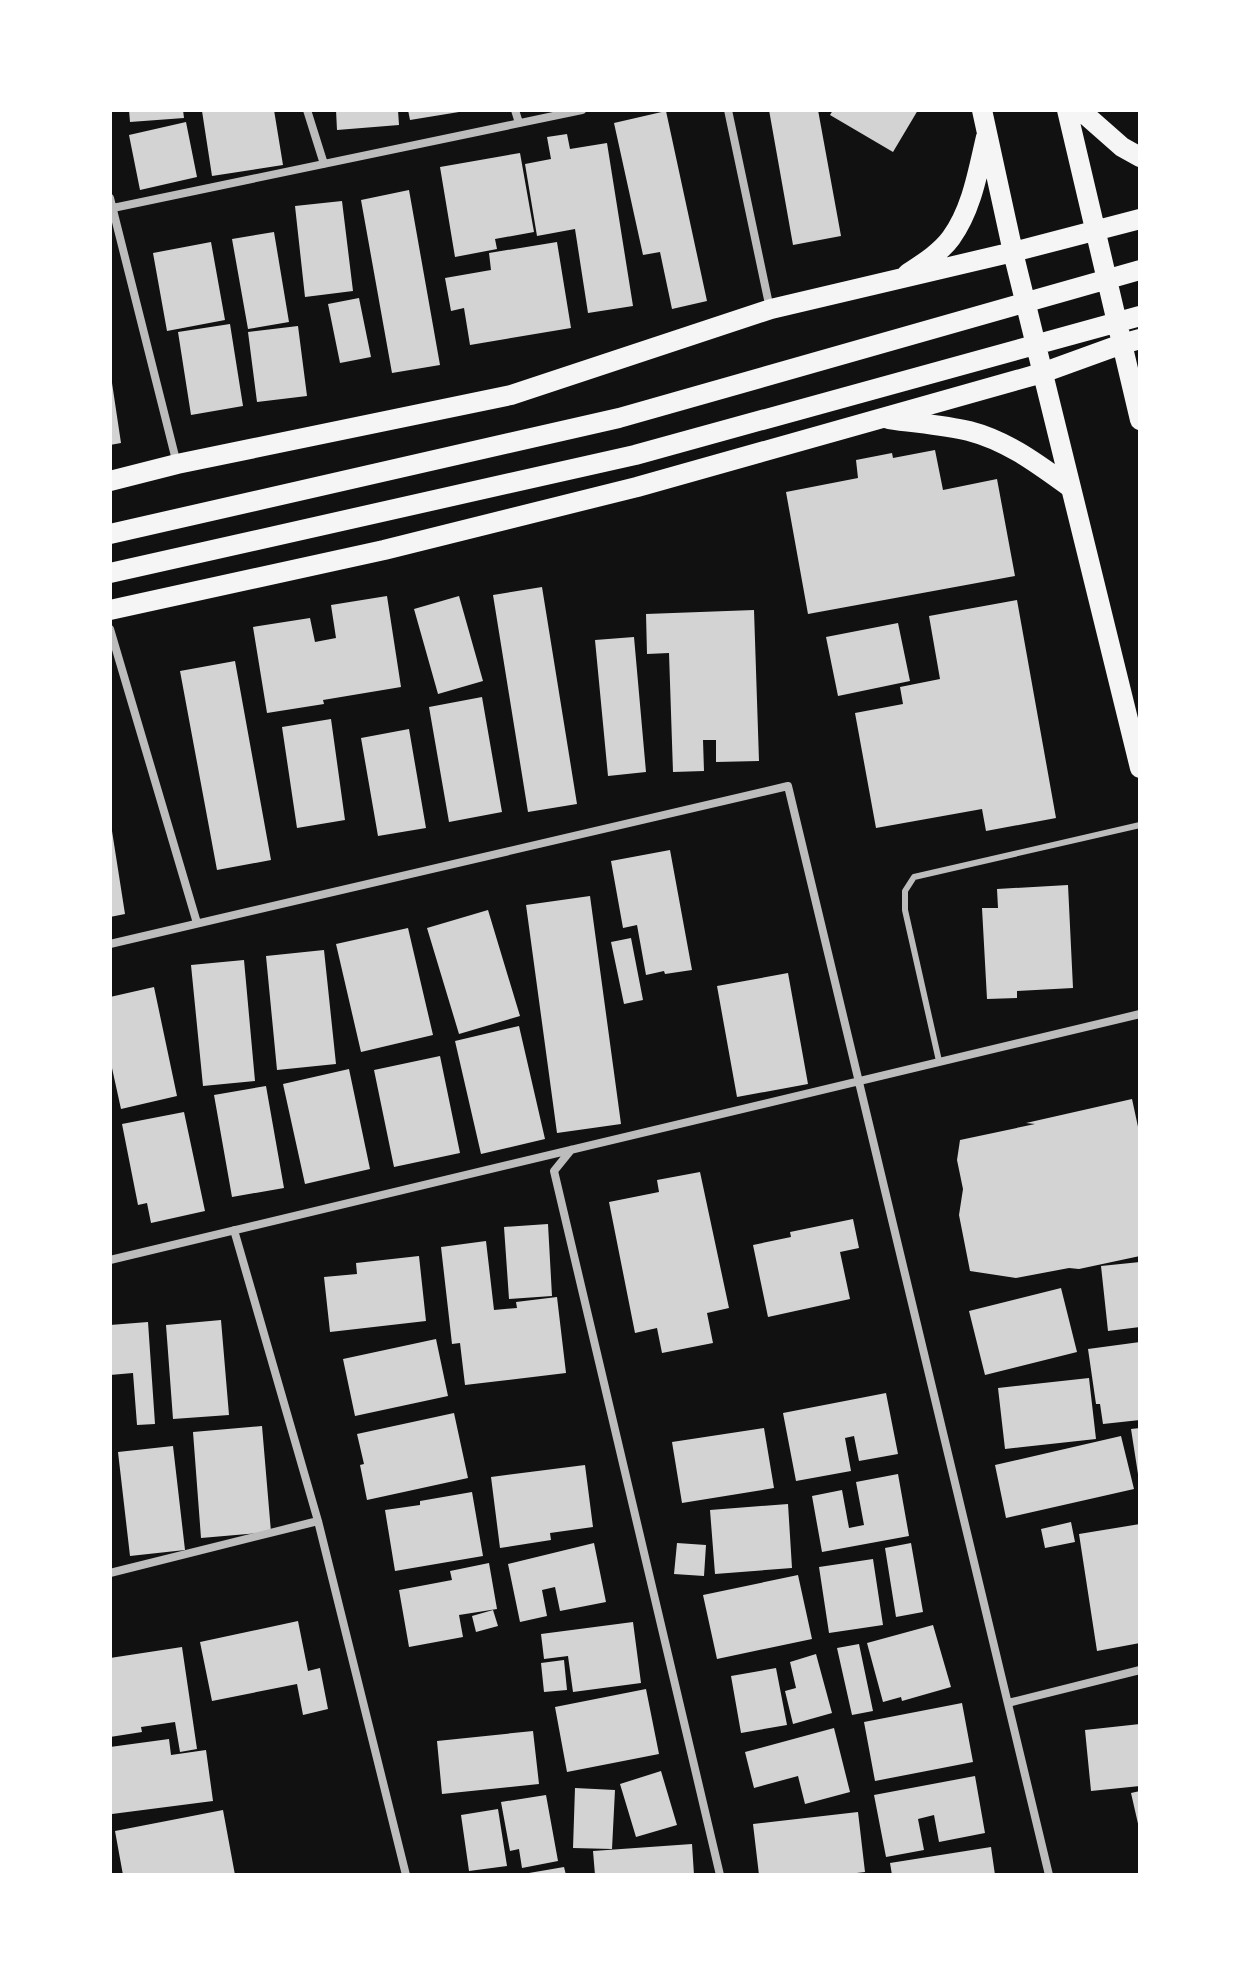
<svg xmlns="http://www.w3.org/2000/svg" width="1250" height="1985" font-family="Mulish,sans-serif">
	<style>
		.building { fill: #d3d3d3 }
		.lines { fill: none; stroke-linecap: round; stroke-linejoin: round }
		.service { stroke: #bcbcbc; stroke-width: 6 }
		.minor { stroke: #bcbcbc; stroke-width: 8 }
		.primary { stroke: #f5f5f5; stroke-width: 20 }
	</style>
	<rect width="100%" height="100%" fill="#111"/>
	<path class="building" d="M129,110H183L184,118L130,122Z
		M211,110H274L283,165L212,176L202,111Z
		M336,110H398L399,125L337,130Z
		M408,110H459V112L410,120Z
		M769,110H818L841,236L793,245Z
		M833,110H918L893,152L830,115Z
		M666,111L707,301L672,309L660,252L643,255L614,123Z
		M186,122L197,177L140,190L129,135Z
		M567,134L570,149L607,143L633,306L588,313L575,229L537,236L525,164L551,159L547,137Z
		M520,153L534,232L495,239L497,249L455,257L440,167Z
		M409,190L440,365L392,373L361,200Z
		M342,201L353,291L305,297L295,206Z
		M274,232L289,322L248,329L232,239Z
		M211,242L225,320L167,331L153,253Z
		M557,242L571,328L470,345L464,308L451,311L445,278L491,270L489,253Z
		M359,298L371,357L340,363L328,304Z
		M230,324L243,406L191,415L178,332Z
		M298,326L307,396L257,402L248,332Z
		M110,383H112L121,443L110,445Z
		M935,450L943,490L997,479L1015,576L808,614L786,492L858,478L856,460L892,453L893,458Z
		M542,587L577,804L528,812L493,595Z
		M387,596L401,687L323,700L324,704L267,713L253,627L310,618L315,642L336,638L331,605Z
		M459,596L483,681L438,694L414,609Z
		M1017,600L1056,818L986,831L982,809L876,828L855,713L903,704L900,687L940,679L929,616Z
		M754,610L759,761L716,762V740H703L704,771L673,772L669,653L647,654L646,614Z
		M898,623L910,681L838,696L826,637Z
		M634,637L646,772L608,776L595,640Z
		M235,661L271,860L217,870L180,671Z
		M482,697L502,812L449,822L429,707Z
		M331,719L345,820L297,828L282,727Z
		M409,729L426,828L378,836L361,738Z
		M110,831H112L125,914L110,917Z
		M670,850L692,970L665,974L664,971L646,975L637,925L623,928L611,861Z
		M1068,885L1073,988L1017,991V998L987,999L982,908H998L997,889Z
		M590,896L621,1124L557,1133L526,905Z
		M488,910L520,1016L459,1034L427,928Z
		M408,928L433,1035L361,1052L336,944Z
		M631,938L643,1000L624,1004L611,942Z
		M324,950L336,1064L277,1070L266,956Z
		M244,960L255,1081L203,1086L191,965Z
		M788,973L808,1084L737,1097L717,986Z
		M154,987L177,1096L121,1109L110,1059V997Z
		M519,1026L545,1139L481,1154L455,1041Z
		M440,1056L460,1153L394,1167L374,1070Z
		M349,1069L370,1169L305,1184L283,1084Z
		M266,1086L284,1188L232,1197L214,1095Z
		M1132,1099L1140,1136V1256L1079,1269L1069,1268L1016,1278L970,1271L959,1215L963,1189L957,1160L960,1140L1035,1124L1026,1123Z
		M184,1112L205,1211L151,1223L147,1203L138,1205L122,1124Z
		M700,1172L729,1308L707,1313L713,1343L662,1353L657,1328L635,1333L609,1202L659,1192L657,1180Z
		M853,1219L859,1248L840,1252L850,1299L768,1317L753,1245L791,1237L790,1232Z
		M548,1224L552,1296L509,1299L504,1227Z
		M486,1241L494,1310L517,1308L516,1302L557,1297L566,1373L465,1385L460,1343L452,1344L441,1247Z
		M419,1256L426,1321L330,1332L324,1277L357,1274L356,1263Z
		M1140,1262V1327L1108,1331L1101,1266Z
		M1061,1288L1077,1352L985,1375L969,1311Z
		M221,1320L229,1415L173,1419L166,1325Z
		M148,1322L155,1424L137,1425L133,1373L110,1375V1325Z
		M436,1339L448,1396L355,1416L343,1359Z
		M1140,1342V1420L1103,1424L1100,1404H1096L1088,1349Z
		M1089,1378L1096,1439L1005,1449L998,1388Z
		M886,1393L898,1454L859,1461L854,1436L845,1438L851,1471L796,1481L783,1413Z
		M454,1413L468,1478L367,1500L360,1465L364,1464L357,1434Z
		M262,1426L271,1532L201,1538L193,1432Z
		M764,1428L774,1488L682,1503L672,1442Z
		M1140,1428V1474H1138L1131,1429Z
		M1121,1436L1134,1489L1006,1518L995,1465Z
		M173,1446L185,1550L130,1556L118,1452Z
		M585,1465L593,1527L550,1533L551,1540L500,1548L491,1477Z
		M898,1474L909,1536L822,1552L812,1496L842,1490L849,1528L864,1525L856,1482Z
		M472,1492L483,1556L395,1571L385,1510L420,1505V1501Z
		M788,1504L792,1568L715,1574L710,1510Z
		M1071,1522L1075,1542L1045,1548L1041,1529Z
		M1140,1524V1643L1097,1651L1079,1534Z
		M594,1543L606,1602L560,1611L555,1587L542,1590L547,1616L520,1622L508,1564Z
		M677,1543L706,1545L704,1576L674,1574Z
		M911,1543L923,1612L896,1617L885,1548Z
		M873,1559L883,1625L829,1633L819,1567Z
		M489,1563L497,1609L459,1615L463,1637L409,1647L399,1590L452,1580L450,1571Z
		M798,1575L812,1639L717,1659L703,1595Z
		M493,1610L498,1626L476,1632L472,1616Z
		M298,1621L308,1671L320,1668L328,1709L303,1715L297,1684L212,1701L200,1642Z
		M633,1622L641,1683L573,1692L568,1656L544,1659L541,1634Z
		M933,1625L951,1687L902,1701L901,1697L883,1702L867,1643Z
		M859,1644L873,1711L852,1715L837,1648Z
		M182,1647L197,1749L180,1752L175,1722L141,1727L142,1732L110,1737V1658Z
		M816,1654L832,1713L793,1724L785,1691L796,1688L790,1662Z
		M564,1660L567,1690L544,1692L541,1663Z
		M776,1668L787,1725L741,1733L731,1676Z
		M646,1689L659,1754L567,1772L555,1707Z
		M962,1703L973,1762L875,1781L864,1722Z
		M1140,1724V1786L1091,1791L1085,1730Z
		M834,1728L850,1792L805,1804L798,1776L754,1788L745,1752Z
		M533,1731L539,1784L442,1794L437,1741Z
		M169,1739L171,1755L206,1750L213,1801L112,1814L110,1795V1747Z
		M661,1771L677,1825L636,1837L620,1784Z
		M975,1776L985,1833L939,1842L934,1815L918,1819L924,1850L886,1857L874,1795Z
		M575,1788L615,1790L612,1849L573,1848Z
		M1140,1791V1828H1139L1131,1793Z
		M546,1795L558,1861L522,1868L519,1849L510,1851L501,1802Z
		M498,1809L507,1866L469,1871L461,1815Z
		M223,1810L235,1875H123L115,1831Z
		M858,1812L865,1872L840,1875H759L753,1824Z
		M692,1844L694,1875H595L593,1851Z
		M991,1847L995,1875H892L890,1863Z
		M564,1867L566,1875H529V1873Z"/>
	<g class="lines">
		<path class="service" d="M939,1061L905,910V891L914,877L1140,825"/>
		<path class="minor" d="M307,110L324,164
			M515,110L519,123
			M728,110L770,309
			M110,198L177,464
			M113,208L582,110
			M110,629L197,923
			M110,944L788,786L1049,1875
			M571,1150L554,1171L720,1875
			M234,1230L318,1521L406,1875
			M110,1260L1140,1014
			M110,1573L318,1521
			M1008,1703L1140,1670"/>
		<path class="primary" d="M982,110L1013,252L1140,768
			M1067,110L1140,420
			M1080,110L1122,147L1140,157
			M907,274C922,264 940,253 951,238C972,209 978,171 986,137
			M889,419C915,423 943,425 969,431C1008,441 1039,465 1071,488
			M110,481L177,464L511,395L771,309L1013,252L1140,219
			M110,534L619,418L1140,270
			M110,573L635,455L1140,316
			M110,610L384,550L637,487L1042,373L1122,344L1140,339"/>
	</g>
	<rect width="1250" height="1985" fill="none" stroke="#ffffff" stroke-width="224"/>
</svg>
